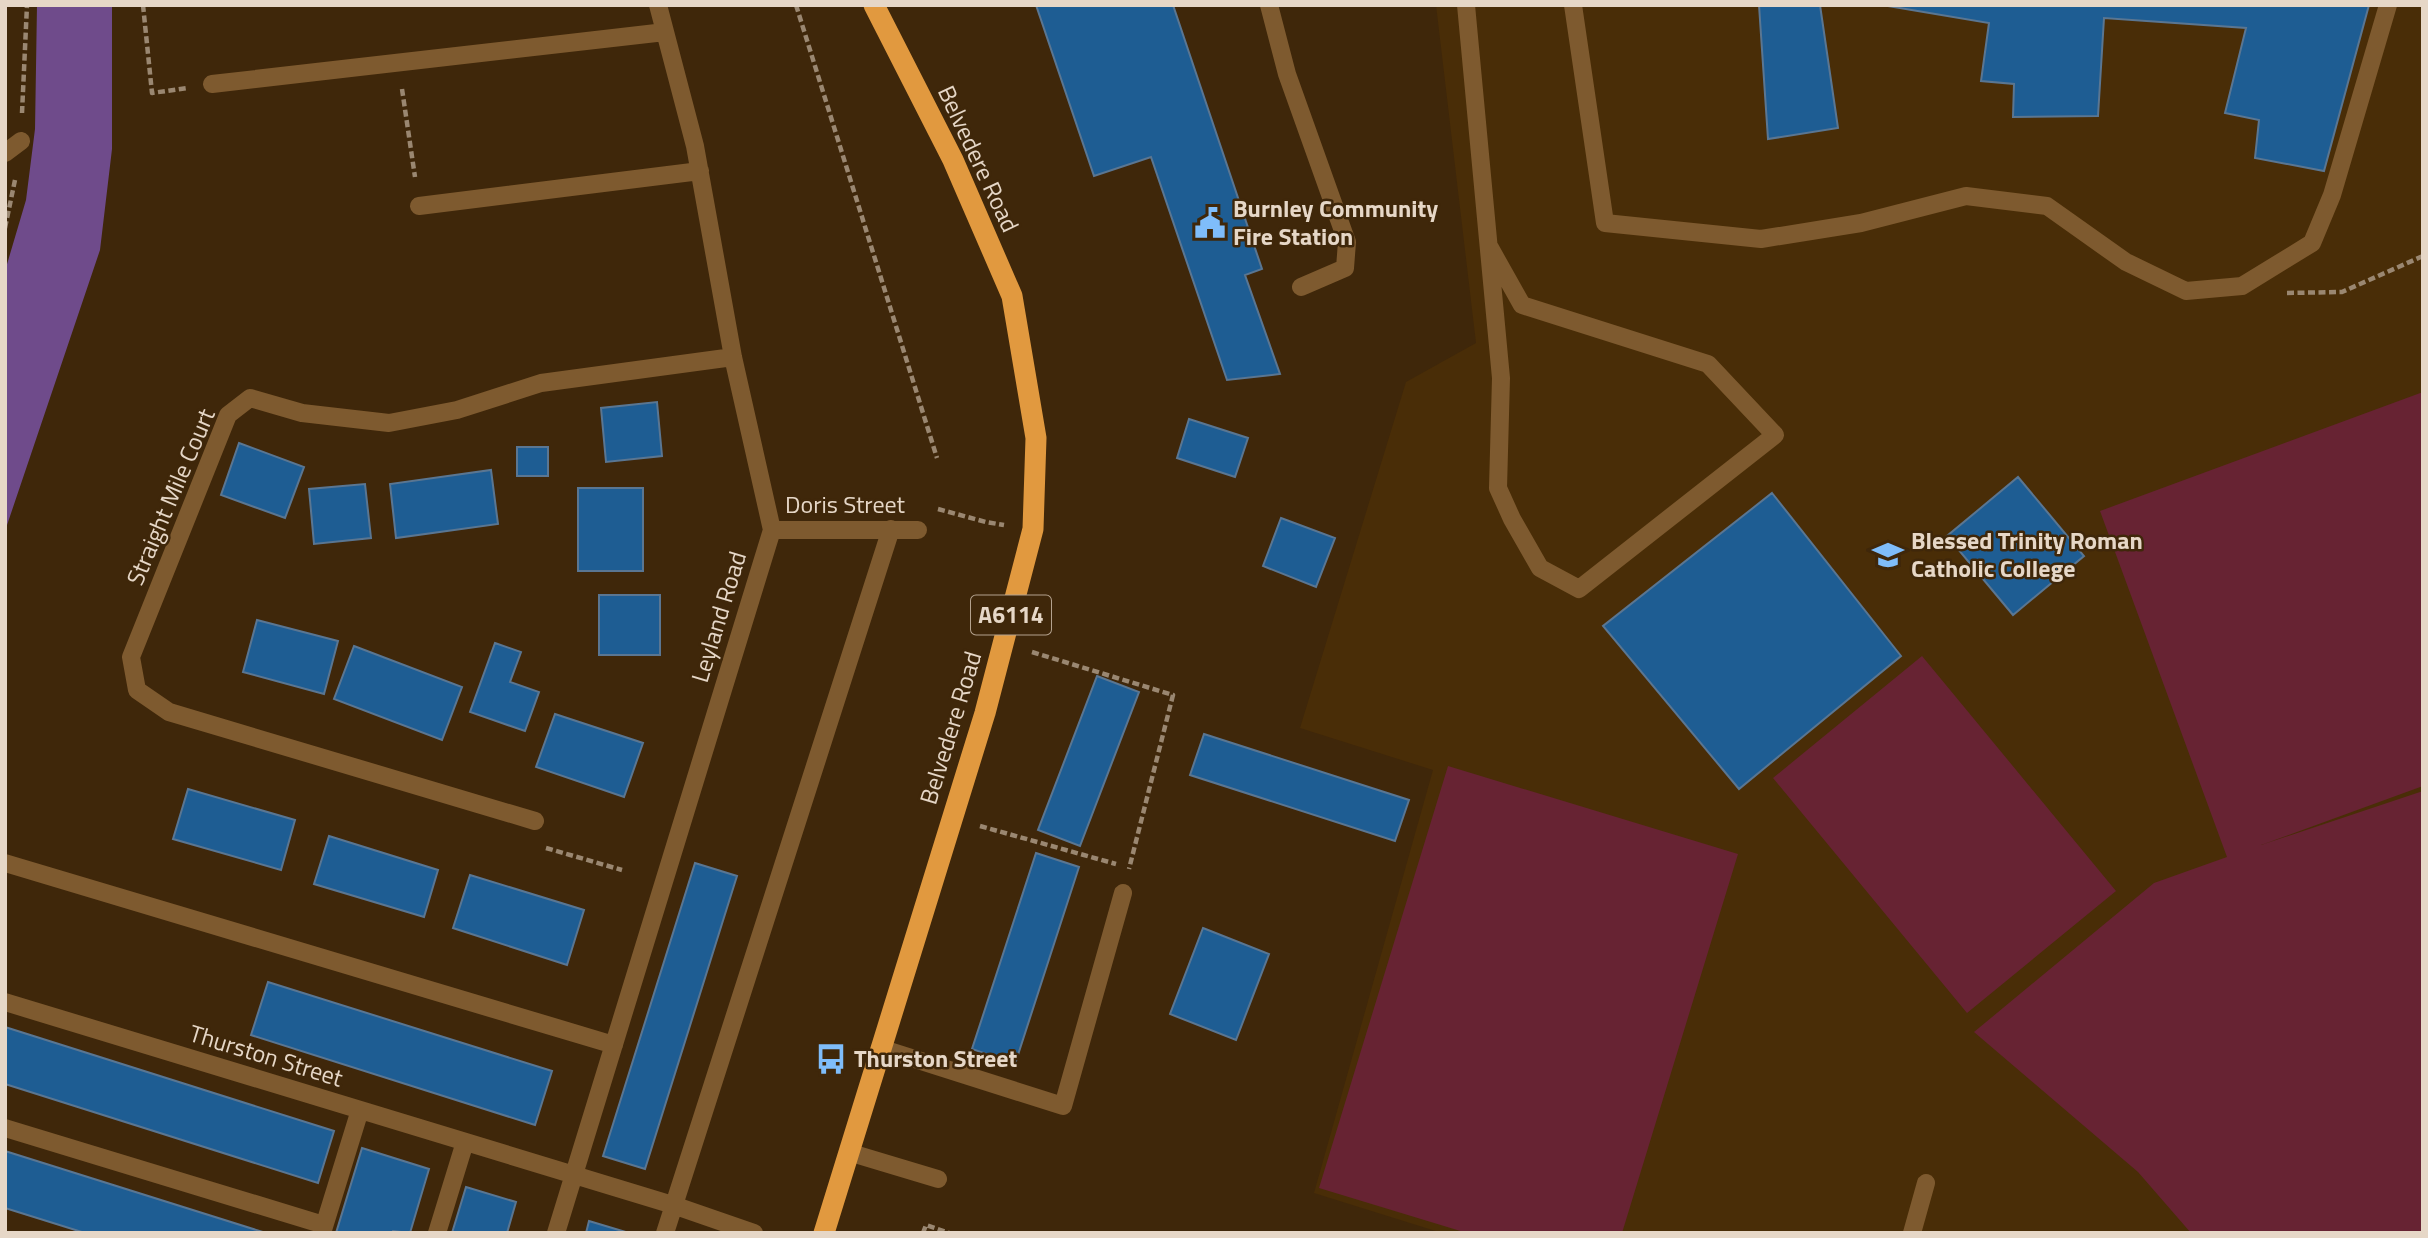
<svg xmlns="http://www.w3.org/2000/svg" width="2428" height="1238" font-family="'Titillium Web',sans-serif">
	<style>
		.built { fill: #492d07 }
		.green { fill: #672333 }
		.water { fill: #6f4b8b }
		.building { fill: #1e5d93; stroke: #5a7692; stroke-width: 2 }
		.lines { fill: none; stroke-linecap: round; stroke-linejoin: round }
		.path { stroke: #9a8771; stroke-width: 4.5; stroke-dasharray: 7 3.5; stroke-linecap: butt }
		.minor { stroke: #7e5a2f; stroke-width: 18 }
		.highway { stroke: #e1993f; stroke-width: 21 }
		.labels { text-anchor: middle; stroke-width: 5; stroke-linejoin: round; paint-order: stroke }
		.shield { fill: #3f270a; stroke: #b4a28e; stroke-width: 2 }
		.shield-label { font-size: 23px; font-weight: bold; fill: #e6d7c7 }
		.street-label { font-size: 24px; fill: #e6d7c7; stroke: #3f270a }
		.poi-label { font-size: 24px; font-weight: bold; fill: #e6d7c7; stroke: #3f270a; text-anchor: start }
	</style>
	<rect width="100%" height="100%" fill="#3f270a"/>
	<path class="built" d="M1436,5H2423V1233H1442L1314,1193L1433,770L1300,728L1406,382L1476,343Z"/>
	<path class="green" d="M2423,392V786L2261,845L2423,791V1233H2191L2138,1172L1974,1032L2154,883L2227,857L2100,511Z
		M1922,656L2116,891L1967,1013L1773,778Z
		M1448,766L1738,854L1622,1233H1467L1319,1188Z"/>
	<path class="water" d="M37,5H112V149L100,250L5,531V271L26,200L35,129Z"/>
	<path class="building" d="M1036,5H1173L1262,269L1245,275L1280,374L1227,380L1151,157L1094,176Z
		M1759,5H1820L1838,128L1768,139Z
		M1882,5H2369L2324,171L2255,158L2259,120L2225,113L2246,28L2104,18L2098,116L2013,117L2014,84L1981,81L1989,23Z
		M657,402L662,456L606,462L601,408Z
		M1189,419L1248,438L1235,477L1177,458Z
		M239,443L304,467L285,518L221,495Z
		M517,447H548V476H517Z
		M491,470L498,524L396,538L390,484Z
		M2018,477L2084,556L2013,615L1947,536Z
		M365,484L371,538L314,544L309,489Z
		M578,488H643V571H578Z
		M1772,493L1901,656L1739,789L1603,626Z
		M1281,518L1335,538L1316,587L1263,566Z
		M599,595H660V655H599Z
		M257,620L338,641L324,694L243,672Z
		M495,643L521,652L510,682L539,692L525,731L470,712Z
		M354,646L462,687L442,740L334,699Z
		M1097,676L1139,692L1080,846L1038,830Z
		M555,714L643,743L624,797L536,767Z
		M1204,734L1409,800L1395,841L1190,775Z
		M188,789L295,820L281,870L173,839Z
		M329,836L438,870L424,917L314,884Z
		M1036,853L1079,867L1015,1064L972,1049Z
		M695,863L737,876L645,1169L603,1156Z
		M470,875L584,910L567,965L453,928Z
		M1203,928L1269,954L1236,1040L1170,1014Z
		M268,982L552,1071L535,1125L251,1035Z
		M5,1027L334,1131L318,1183L5,1084Z
		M362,1148L429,1169L410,1233L393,1231L392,1233H336Z
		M5,1151L266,1233H85L5,1208Z
		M466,1187L516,1202L507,1233H452Z
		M589,1221L629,1233H586Z"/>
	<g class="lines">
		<path class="path" d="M143,5L152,93L187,88
			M796,5L937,458
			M402,89L415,177
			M22,113L27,5
			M5,228L15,180
			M2287,293L2342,292L2423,256
			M938,509L986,522L1004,525
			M1032,652L1173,695L1129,869
			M980,826L1116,864
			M546,848L622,870
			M923,1233L926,1225L949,1233"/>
		<path class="minor" d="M1269,5L1287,74L1347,242L1345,268L1301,287
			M1466,5L1501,378L1498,488L1512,519L1540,568L1579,589L1775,435L1708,364L1522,305L1490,248
			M1573,5L1605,223L1761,239L1861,223L1966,196L2047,206L2126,262L2186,291L2242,286L2312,243L2332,195L2388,5
			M212,84L665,32
			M5,153L21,141
			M419,206L700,171
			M772,530H918
			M535,821L169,712L137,690L131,657L228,415L250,398L302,413L389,423L457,410L541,383L733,357
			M5,863L614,1045
			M5,1002L673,1205L754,1233
			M880,1048L1063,1106L1123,893
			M5,1128L324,1225
			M848,1152L938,1179
			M322,1233L360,1110
			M437,1233L465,1142
			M556,1233L772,530L733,357L695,146L658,5
			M665,1233L891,529
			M1912,1233L1926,1183"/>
		<path class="highway" d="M824,1233L985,713L1033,529L1036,438L1012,296L953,160L874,5"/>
	</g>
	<defs>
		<symbol id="civic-bare" viewBox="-9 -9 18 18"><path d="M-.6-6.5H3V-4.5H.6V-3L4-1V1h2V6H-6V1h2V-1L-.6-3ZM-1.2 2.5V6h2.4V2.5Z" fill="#7fbdfa" stroke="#3f270a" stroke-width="2.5" paint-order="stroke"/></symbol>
		<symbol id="school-bare" viewBox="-9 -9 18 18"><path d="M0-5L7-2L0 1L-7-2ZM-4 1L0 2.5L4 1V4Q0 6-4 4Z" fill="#7fbdfa" stroke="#3f270a" stroke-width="2.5" paint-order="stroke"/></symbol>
		<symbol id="bus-bare" viewBox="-9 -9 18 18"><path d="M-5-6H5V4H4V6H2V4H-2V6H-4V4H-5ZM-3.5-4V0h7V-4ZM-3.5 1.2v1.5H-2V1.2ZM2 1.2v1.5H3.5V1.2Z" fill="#7fbdfa" stroke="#3f270a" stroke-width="2.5" paint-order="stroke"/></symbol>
	</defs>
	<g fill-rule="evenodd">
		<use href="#civic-bare" x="1188" y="201" width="44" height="44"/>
		<use href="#school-bare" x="1866" y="533" width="44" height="44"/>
		<use href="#bus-bare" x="809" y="1037" width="44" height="44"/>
	</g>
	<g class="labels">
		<rect class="shield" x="971" y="595.5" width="80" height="39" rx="5"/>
		<g class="shield-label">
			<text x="1011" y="623">A6114</text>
		</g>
		<g class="street-label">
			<text transform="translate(978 159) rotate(65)" y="8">Belvedere Road</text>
			<text transform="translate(171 497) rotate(-67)" y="8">Straight Mile Court</text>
			<text x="845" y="513">Doris Street</text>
			<text transform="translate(719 617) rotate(-73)" y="8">Leyland Road</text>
			<text transform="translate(951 728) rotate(-73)" y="8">Belvedere Road</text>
			<text transform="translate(266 1056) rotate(17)" y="8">Thurston Street</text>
		</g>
		<g class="poi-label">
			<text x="1233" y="217">Burnley Community<tspan x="1233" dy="28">Fire Station</tspan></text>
			<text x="1911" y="549">Blessed Trinity Roman<tspan x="1911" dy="28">Catholic College</tspan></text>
			<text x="854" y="1067">Thurston Street</text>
		</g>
	</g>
	<rect width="2428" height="1238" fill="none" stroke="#e6d7c7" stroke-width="14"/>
</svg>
